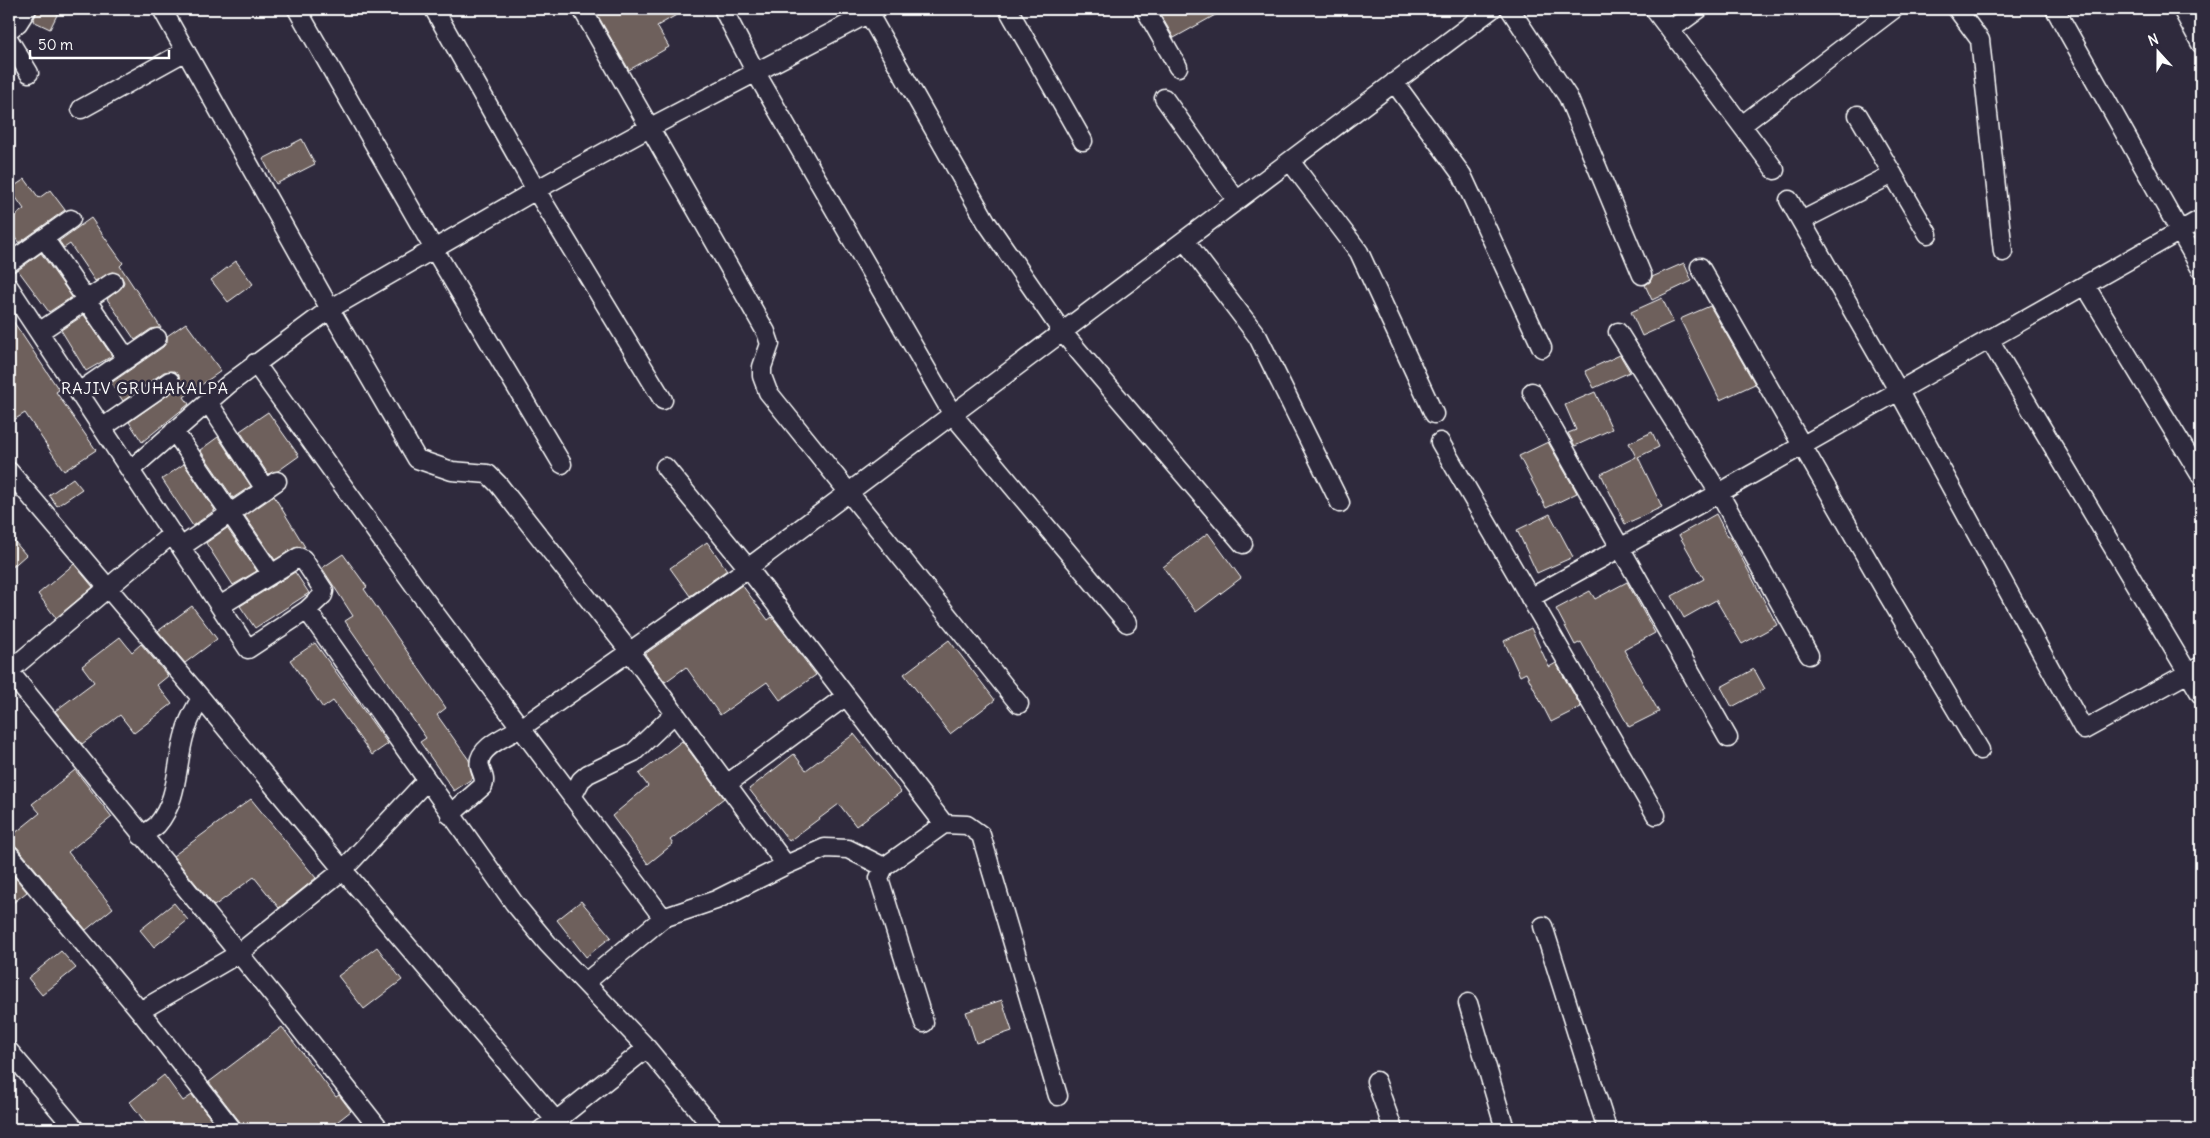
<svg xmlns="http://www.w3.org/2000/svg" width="2210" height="1138" font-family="Delius,sans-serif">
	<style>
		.building { fill: #6e605c; stroke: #fff }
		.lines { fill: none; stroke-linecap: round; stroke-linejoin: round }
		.street-casing { stroke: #fff; stroke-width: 21 }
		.street { stroke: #2f2a3d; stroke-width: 18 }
		.labels { text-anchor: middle; stroke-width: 5; stroke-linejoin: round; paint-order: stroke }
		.neighbourhood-label { font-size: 16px; letter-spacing: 1px; fill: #fff; stroke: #2f2a3d }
	</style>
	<rect width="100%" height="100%" fill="#2f2a3d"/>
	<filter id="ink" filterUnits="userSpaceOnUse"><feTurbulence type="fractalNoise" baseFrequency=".02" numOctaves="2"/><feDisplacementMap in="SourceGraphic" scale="10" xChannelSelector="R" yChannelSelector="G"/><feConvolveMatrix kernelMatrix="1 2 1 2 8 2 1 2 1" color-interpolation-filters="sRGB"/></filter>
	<g filter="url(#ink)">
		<path class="building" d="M38,9H60L50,29L33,21Z
			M594,9H687L657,26L669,47L629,70Z
			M1157,9H1226L1174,38Z
			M302,139L315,164L276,184L263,159Z
			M25,179L39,198L50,190L65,210L19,243L9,230V220L24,209L10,189Z
			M91,218L123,263L120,266L161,328L151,329L135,340L107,299L122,287L124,282L121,276L112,272L95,281L70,244L64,248L59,241Z
			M41,253L72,297L49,312L18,270Z
			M236,261L253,284L228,302L211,280Z
			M1684,263L1692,281L1652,300L1645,285L1650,282L1652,277Z
			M1662,298L1673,322L1642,336L1631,312Z
			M1710,306L1755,384L1720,400L1680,319Z
			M9,315L59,390L56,392L96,450L64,471L25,413L9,423Z
			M84,315L112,356L86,371L61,330Z
			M186,323L221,371L184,397L189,404L142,442L129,422L176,389L180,385L179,375L174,371L164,372L123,401L111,383L163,347L167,342V336Z
			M1620,355L1630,372L1594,388L1585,371Z
			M1595,392L1612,429L1575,446L1568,433L1576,430L1565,405Z
			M268,412L299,456L278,471L268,474L240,431Z
			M1652,432L1659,447L1638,457L1662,507L1625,524L1601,474L1636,457L1629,443Z
			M218,437L251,486L233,498L200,450Z
			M1548,442L1577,493L1546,508L1519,456Z
			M184,464L215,510L193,526L162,479Z
			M73,478L82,489L57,506L49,495Z
			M274,496L305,547L294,548L275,560L245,516Z
			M1550,514L1573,557L1537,573L1517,530Z
			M1716,514L1728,537L1730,536L1777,625L1742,644L1716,600L1684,618L1672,596L1704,579L1679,535Z
			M227,528L257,571L233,585L206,543Z
			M1208,533L1241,578L1196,612L1163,567Z
			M9,535L26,555L9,570Z
			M707,542L727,570L690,596L670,568Z
			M343,554L367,587L364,589L446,708L437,715L469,760L473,778L454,791L420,742L426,738L345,621L353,616L322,568Z
			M74,564L93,587L56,618L38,594Z
			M295,572L309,593L255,628L240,606Z
			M1627,582L1655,633L1624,650L1659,712L1629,727L1581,642L1575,645L1556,609L1590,591L1595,599Z
			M742,585L768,620L772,617L816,675L780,700L767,682L720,715L686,667L665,682L645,654Z
			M192,606L217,639L185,663L158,631Z
			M1531,628L1549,667L1556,663L1581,707L1551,722L1526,673L1520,676L1504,641Z
			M120,637L132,652L141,644L168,676L157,685L172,704L134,733L120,715L82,744L55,711L94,682L82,666Z
			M949,640L995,700L950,734L904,674Z
			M315,643L388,744L372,755L333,701L323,708L290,660Z
			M1754,669L1765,689L1732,707L1721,687Z
			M854,734L901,792L856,826L839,804L789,841L749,789L794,754L806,770Z
			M682,741L724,798L670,840L673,844L648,864L612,816L648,786L639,774Z
			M75,770L112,817L68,852L113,908L86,930L17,847L9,844V838L40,813L32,804Z
			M251,799L316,878L279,908L254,877L214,906L173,856Z
			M9,870L27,892L9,906Z
			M581,901L611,937L586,957L557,920Z
			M174,903L188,920L154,947L140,930Z
			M377,947L402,980L364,1009L338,976Z
			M61,951L76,968L42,995L28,978Z
			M1002,1000L1012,1031L976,1043L966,1012Z
			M282,1027L336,1097L339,1095L351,1111L328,1129H242L240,1122L209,1082Z
			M164,1075L183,1101L192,1095L219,1129H150L130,1102Z"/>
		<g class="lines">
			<defs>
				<path id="street" d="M162,9L330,309L417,459L452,471L488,474L498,484L630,652L786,865
					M297,9L434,249L562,464
					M434,9L536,190L663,400
					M582,9L766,332L770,344L762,367V376L768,392L1019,704
					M723,9L756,73L953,415L1127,623
					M866,9L987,223L1063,333L1243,544
					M1008,9L1083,141
					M1145,9L1178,67
					M1510,9L1568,97L1642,275
					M1654,9L1775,170
					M1957,9L1980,40L2003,252
					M2055,9L2201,269
					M2182,9L2201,44
					M9,30L18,23L27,9
					M1670,30L1699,9
					M9,40L29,73
					M1394,82L1462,175L1542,348
					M1164,98L1237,201
					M81,109L186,51
					M1858,115L1928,234
					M1742,125L1894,9
					M1290,161L1359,252L1434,414
					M1789,200L1898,390L2084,730L2201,666
					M1801,221L1893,174
					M44,238L127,359
					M1185,241L1258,337L1340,503
					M9,263L71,219
					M1700,267L1885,590L1980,750
					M2085,285L2201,476
					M9,287L248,649L307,610L514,903L548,944L647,1048L714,1129
					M39,332L113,282
					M1618,332L1719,493L1809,655
					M1989,339L2201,695
					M255,363L419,592L663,918
					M79,392L157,338
					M1532,392L1728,738
					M208,402L265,489
					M102,428L170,381
					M174,431L271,573
					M1440,442L1656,815
					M665,467L748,568L944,824
					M130,470L229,384L330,309L536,190L649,128L877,9
					M9,471L201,698L343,870L563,1129
					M172,534L9,671L298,1026L379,1129
					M181,547L277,481
					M1530,598L1719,493L2201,219
					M220,606L299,557L303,559L324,591L323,595L307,610
					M727,784L846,696
					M572,797L581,780L588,774L634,752L675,713
					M450,815L483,786C486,779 482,774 480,767C475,748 507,736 521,728L748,568L1492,9
					M141,836C146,832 153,829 157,825C179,800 176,762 185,733C188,720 195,709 201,698
					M9,854L140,1011L232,1129
					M1543,926L1607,1129
					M586,982L663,918L716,900L786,865L825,848L848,849L884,867
					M1468,1003L1505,1129
					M140,1011L238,954L343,870L426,781
					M924,1023L879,878L884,867L944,824L967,825L981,835L1058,1096
					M9,1051L75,1129
					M1376,1081L1393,1129
					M542,1129L557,1120L647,1048"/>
			</defs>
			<use href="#street" class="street-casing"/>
			<use href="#street" class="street"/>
		</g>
	</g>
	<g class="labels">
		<g class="neighbourhood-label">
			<text x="145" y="394">RAJIV GRUHAKALPA</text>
		</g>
	</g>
	<rect width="2210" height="1138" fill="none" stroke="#2f2a3d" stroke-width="30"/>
	<rect x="15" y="15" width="2180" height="1108" fill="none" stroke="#fff" stroke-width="2" filter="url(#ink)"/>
	<g transform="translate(2158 52) rotate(339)" stroke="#2f2a3d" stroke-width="4" paint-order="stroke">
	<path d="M0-4L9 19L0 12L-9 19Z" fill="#ffffff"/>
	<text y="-8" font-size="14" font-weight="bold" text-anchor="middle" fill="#ffffff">N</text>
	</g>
	<path d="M30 50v8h139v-8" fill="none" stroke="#ffffff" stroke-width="2.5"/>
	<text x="38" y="50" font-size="15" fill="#ffffff" stroke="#2f2a3d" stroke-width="4" paint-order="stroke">50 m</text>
</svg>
